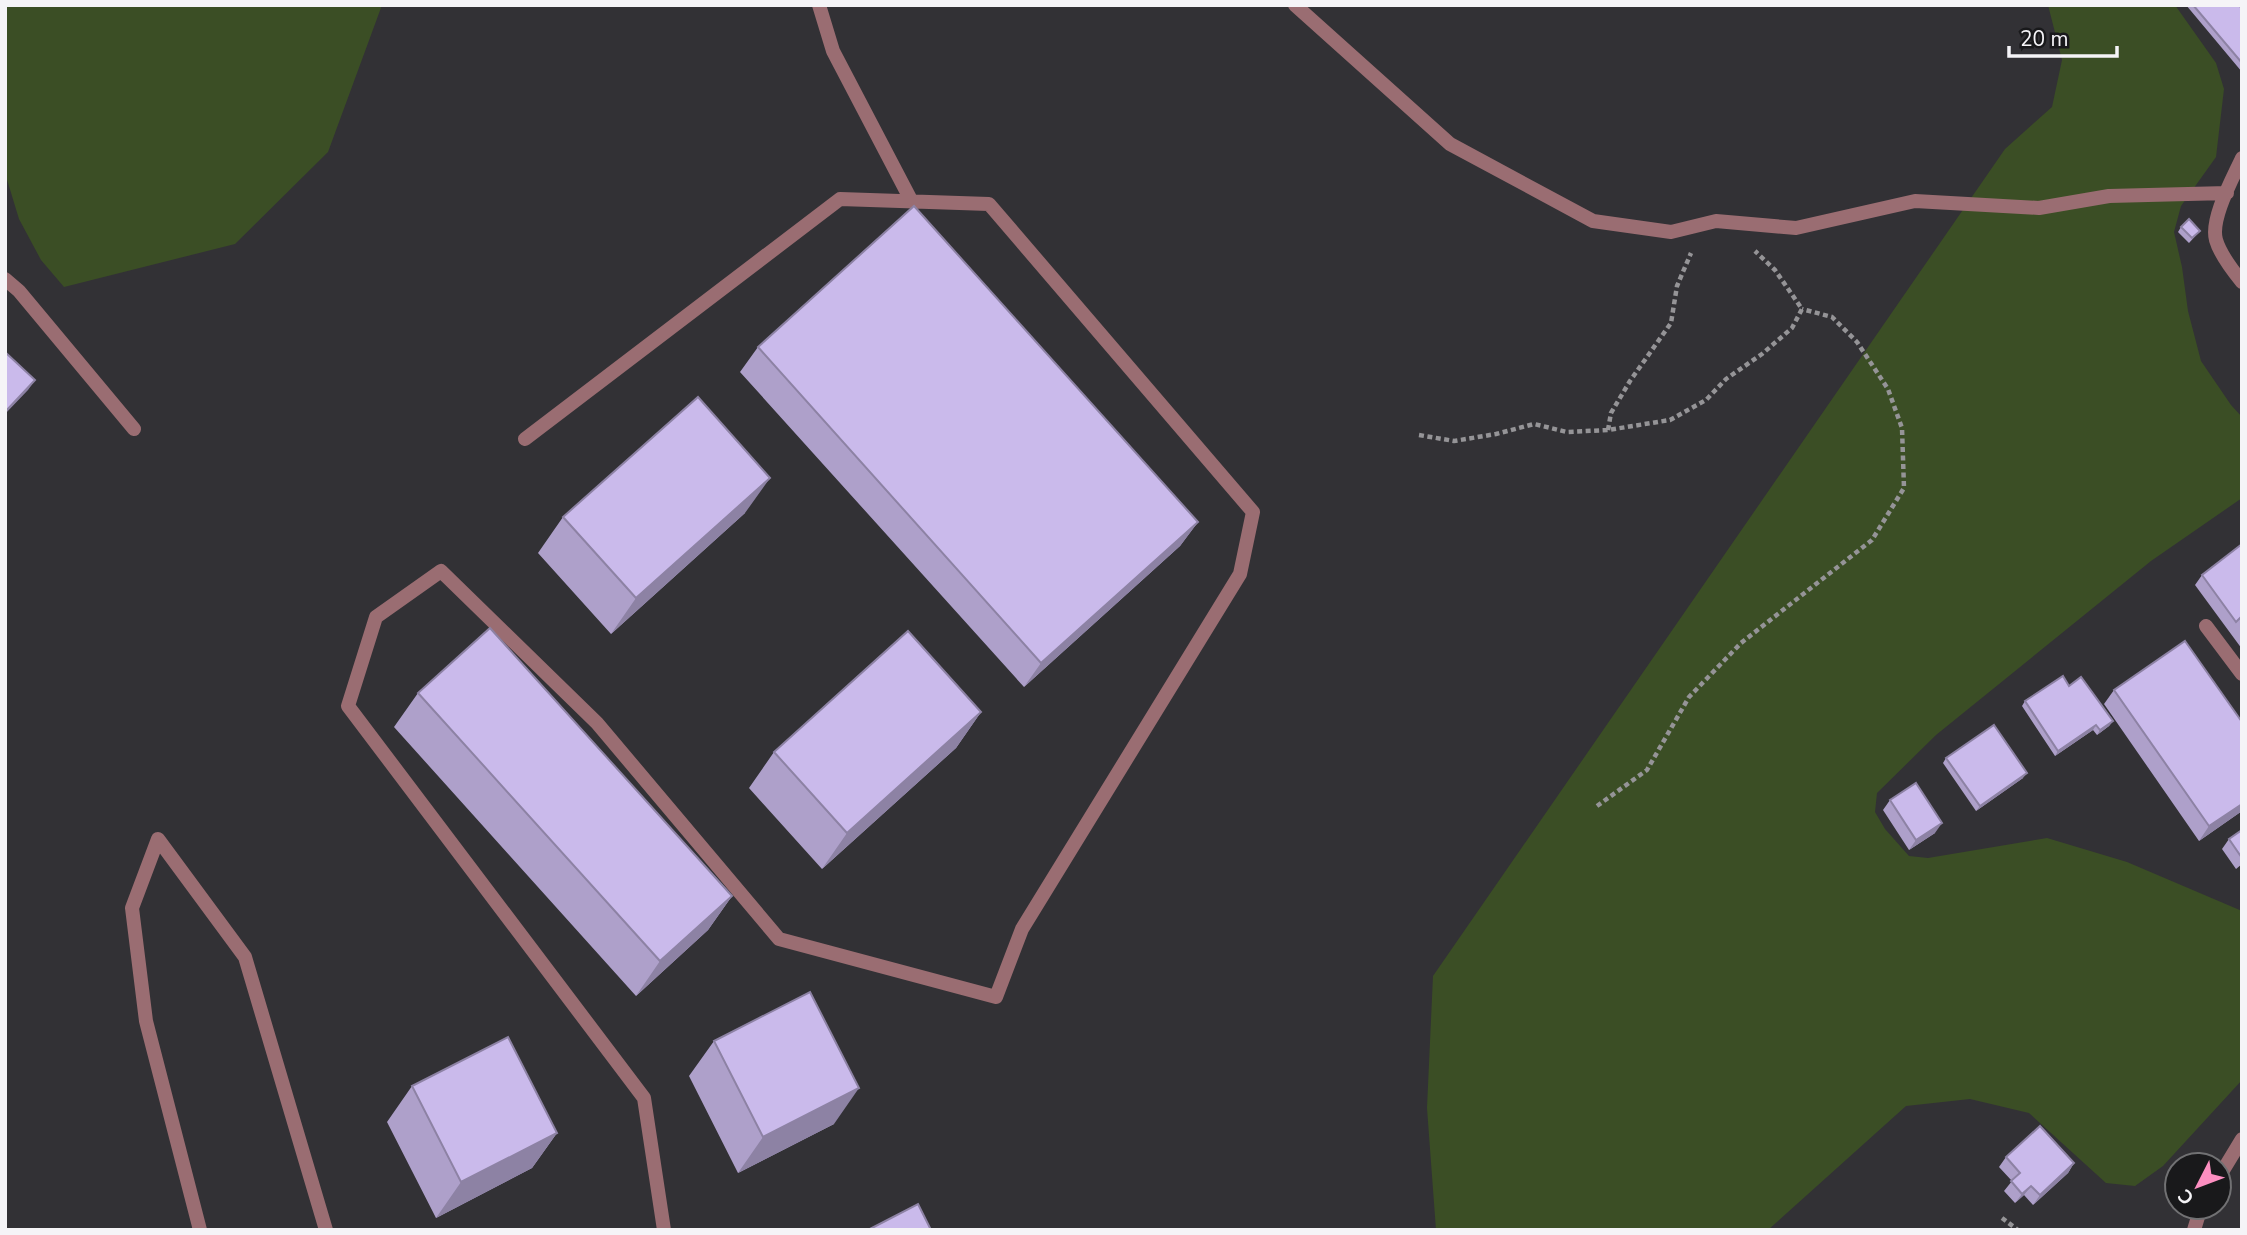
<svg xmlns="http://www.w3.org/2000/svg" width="2247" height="1235" font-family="'Nunito Sans',sans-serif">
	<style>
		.green { fill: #3b4e25 }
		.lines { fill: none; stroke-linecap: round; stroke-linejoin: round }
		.path { stroke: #959497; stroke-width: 4.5; stroke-dasharray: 5 3.5; stroke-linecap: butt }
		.lane { stroke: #9a6d72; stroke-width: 14 }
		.street { stroke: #9a6d72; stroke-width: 14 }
		.wall { fill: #aea0ca }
		.shaded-wall { fill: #8d82a4 }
		.building { fill: #cabaeb; stroke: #8d82a4; stroke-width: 2 }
	</style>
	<rect width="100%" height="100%" fill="#323135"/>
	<path class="green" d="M5,5H382L328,152L235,244L64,287L41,260L19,219L5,173Z
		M2048,5H2175L2216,63L2224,89L2216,157L2181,206L2174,232L2182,267L2188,311L2201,361L2231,405L2242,417V498L2151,561L1936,735L1877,793L1875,812L1885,829L1909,856L1928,858L2047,838L2127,862L2242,911V1080L2163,1166L2135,1186L2106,1183L2029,1113L1970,1099L1906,1106L1768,1230H1436L1427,1108L1433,976L2005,149L2052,107L2062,60Z"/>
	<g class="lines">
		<path class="path" d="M1608,430L1611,413L1630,381L1671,323L1677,286L1691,253
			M1419,435L1454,441L1496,434L1534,424L1567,432L1608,430L1670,420L1706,400L1726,379L1762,354L1792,328L1802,309L1775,270L1755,251
			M1597,806L1647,770L1689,697L1741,643L1872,540L1904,488L1902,428L1888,389L1857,342L1832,317L1802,309
			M2002,1218L2018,1230"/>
		<path class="lane" d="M819,5L833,51L912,202
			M1295,5L1450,144L1593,221L1671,232L1716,221L1796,228L1915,201L2039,208L2109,196L2227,193
			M2242,158C2233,178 2210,219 2216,240C2220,254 2233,271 2242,282
			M525,439L840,199L989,204L1253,512L1240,574L1022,929L996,997L779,939L597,723L441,571L376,617L348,706L644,1098L664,1230
			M2206,626L2242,674
			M2219,1177L2242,1139
			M200,1230L146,1021L132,908L158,839L245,957L326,1230
			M2194,1230L2201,1207"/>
		<path class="street" d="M5,279L19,291L134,429"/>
	</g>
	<path class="wall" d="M2186,5H2239L2242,9V72Z
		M2181,227L2200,231L2189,243L2178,232Z
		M758,347L1198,522L1180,546L1024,687L740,372Z
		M745,513L611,634L538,553L563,517Z
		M2242,544V649L2195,585L2202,575Z
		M2069,686L2113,721L2109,726L2097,735L2093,730L2055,756L2022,706L2025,701Z
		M2114,690L2242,811L2199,841L2104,704Z
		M418,693L732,896L708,930L636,996L394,727Z
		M981,712L956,748L822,869L749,788L774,752Z
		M1946,758L2023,778L1976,811L1943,763Z
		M1890,800L1935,833L1909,850L1883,810Z
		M2242,830V864L2236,869L2222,849L2229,839Z
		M714,1041L834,1124L738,1173L689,1076Z
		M412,1086L557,1133L532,1168L436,1218L387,1122Z
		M2006,1157L2074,1163L2068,1173L2033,1205L2024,1195L2015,1203L2004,1191L2012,1181L1999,1167Z"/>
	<path class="shaded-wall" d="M35,380L28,390L5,414V412Z
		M770,478L745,513L611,634L636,598Z
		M1198,522L1180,546L1024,687L1041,663Z
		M981,712L956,748L822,869L847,833Z
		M2113,721L2109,726L2097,735L2100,730Z
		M2096,725L2093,730L2055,756L2058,751Z
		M2027,773L2023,778L1976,811L1980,806Z
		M2242,804V811L2199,841L2209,826Z
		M1942,823L1935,833L1909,850L1916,840Z
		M732,896L708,930L636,996L660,961Z
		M859,1088L834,1124L738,1173L763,1137Z
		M557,1133L532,1168L436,1218L461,1182Z
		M2074,1163L2068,1173L2033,1205L2040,1195Z
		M2031,1186L2024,1195L2015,1203L2022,1194Z"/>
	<path class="building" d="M2193,5H2239L2242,9V63Z
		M914,206L1198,522L1041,663L758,347Z
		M2189,219L2200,231L2192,238L2181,227Z
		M5,352L35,380L5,412Z
		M698,397L770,478L636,598L563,517Z
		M2242,544V616L2236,622L2202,575Z
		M490,628L732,896L660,961L418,693Z
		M908,631L981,712L847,833L774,752Z
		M2185,641L2242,722V804L2209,826L2114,690Z
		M2063,676L2069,686L2081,677L2113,721L2100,730L2096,725L2058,751L2025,701Z
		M1994,725L2027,773L1980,806L1946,758Z
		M1916,783L1942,823L1916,840L1890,800Z
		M2242,830V858L2229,839Z
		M810,992L859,1088L763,1137L714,1041Z
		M508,1037L557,1133L461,1182L412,1086Z
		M2040,1126L2074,1163L2040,1195L2031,1186L2022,1194L2011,1181L2020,1173L2006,1157Z
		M918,1204L931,1230H868Z"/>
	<rect width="2247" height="1235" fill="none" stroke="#f5f4f7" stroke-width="14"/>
	<g transform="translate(2198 1186) rotate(228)"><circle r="33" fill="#19191b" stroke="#717173" stroke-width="2"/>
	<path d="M0-5L12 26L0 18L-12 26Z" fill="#fd8fc1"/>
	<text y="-10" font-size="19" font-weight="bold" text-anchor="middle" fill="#f5f4f7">С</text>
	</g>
	<path d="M2009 46v10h108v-10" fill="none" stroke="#f5f4f7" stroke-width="3.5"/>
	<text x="2020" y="46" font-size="21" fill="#f5f4f7" stroke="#19191b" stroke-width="5" paint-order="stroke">20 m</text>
</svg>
